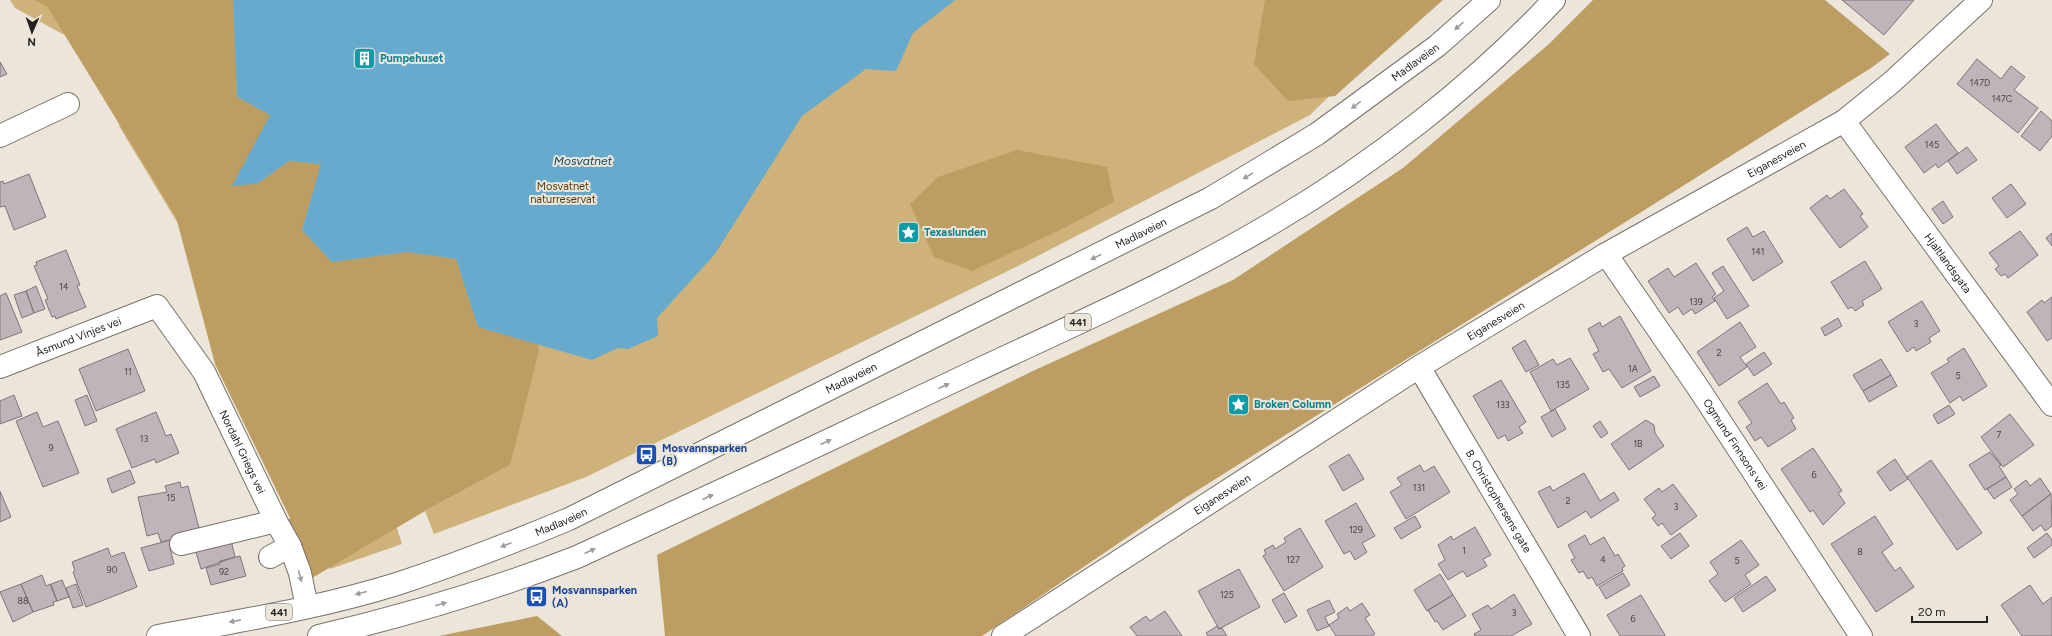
<svg xmlns="http://www.w3.org/2000/svg" width="2052" height="636" font-family="Figtree,sans-serif">
	<style>
		.green { fill: #cfb17a }
		.forest { fill: #bd9d62 }
		.water { fill: #66abcd }
		.building { fill: #c0b4ba; stroke: #80747a }
		.lines { fill: none; stroke-linecap: round; stroke-linejoin: round }
		.minor-casing { stroke: #787268; stroke-width: 24 }
		.major-casing { stroke: #787268; stroke-width: 24 }
		.minor { stroke: #fff; stroke-width: 22 }
		.major { stroke: #fff; stroke-width: 22 }
		.oneway { fill: #9d9c9a }
		.labels { text-anchor: middle; stroke-width: 4; stroke-linejoin: round; paint-order: stroke }
		.number-label { font-size: 9px; fill: #4c4645 }
		.shield { fill: #ece5da; stroke: #615c56; stroke-width: 1 }
		.shield-label { font-size: 10px; font-weight: bold; fill: #25221e }
		.culture-label { font-size: 11px; font-weight: bold; fill: #0d838f; stroke: #ece5da; text-anchor: start }
		.street-label { font-size: 11px; fill: #25221e; stroke: #ece5da }
		.park-label { font-size: 11px; fill: #533d0d; stroke: #ece5da }
		.transit-label { font-size: 11px; font-weight: bold; fill: #164399; stroke: #ece5da; text-anchor: start }
		.water-label { font-size: 12px; font-style: italic; fill: #08445c; stroke: #ece5da }
	</style>
	<rect width="100%" height="100%" fill="#ece5da"/>
	<path class="green" d="M10,0H1427L1310,115L1026,262L586,477L434,534L425,511L510,465L343,355L402,544L330,569L231,393L268,385L177,222L119,126L133,97L68,37L15,8Z"/>
	<path class="forest" d="M34,0H233L237,97L270,115L257,184L289,161L322,164L302,230L332,262L407,252L456,259L478,327L538,344L539,350L510,465L425,511L312,578L285,526L290,518L215,364L176,217L47,6Z
		M1265,0H1443L1335,96L1288,101L1254,64Z
		M1593,0H1825L1890,54L1871,68L1182,500L982,636H665L657,555L1035,370L1233,280L1403,168L1549,44Z
		M1017,150L1107,167L1114,202L1058,231L972,271L934,257L910,204L938,177Z
		M537,616L562,636H439Z"/>
	<path class="water" d="M233,0H955L913,33L896,71L866,69L802,116L715,254L657,318L658,336L628,349L618,348L592,360L478,327L456,259L407,252L332,262L302,230L321,164L289,161L257,184L232,186L270,115L237,97Z"/>
	<path class="building" d="M1842,0H1914L1884,35Z
		M357 59a8 8 0 1 1 16 0a8 8 0 1 1-16 0Z
		M1977,59L2001,79L2011,66L2025,77L2014,90L2038,108L2018,133L1957,84Z
		M0,62L7,74L0,77Z
		M2041,111L2052,121V136L2040,151L2021,136Z
		M1936,124L1958,153L1938,168L1936,164L1924,173L1905,147Z
		M1967,147L1977,160L1957,174L1948,161Z
		M29,174L46,217L14,230L5,206L0,207V182L3,181L4,184Z
		M2011,184L2026,204L2007,218L1992,198Z
		M1844,189L1863,214L1860,216L1868,227L1840,248L1810,208L1827,195L1830,199Z
		M1943,201L1953,217L1943,224L1932,209Z
		M1747,227L1753,237L1764,231L1783,262L1753,281L1727,239Z
		M2020,231L2038,255L2008,278L2005,274L2001,276L1995,269L1999,266L1989,253Z
		M2052,233V246L2046,238Z
		M66,250L80,285L77,286L86,307L56,319L55,316L52,317L45,300L48,299L34,266L37,265L36,262Z
		M1865,261L1882,289L1862,301L1864,305L1855,311L1852,307L1848,309L1831,282Z
		M1696,263L1716,294L1712,297L1715,301L1695,314L1692,309L1683,315L1678,307L1669,313L1648,281L1668,268L1674,277Z
		M1723,266L1749,306L1727,319L1714,298L1724,291L1712,273Z
		M36,286L45,309L34,313L26,291Z
		M26,291L34,313L22,318L14,295Z
		M6,293L22,332L0,340V296Z
		M2052,297V338L2047,341L2027,312L2042,300L2044,303Z
		M1922,301L1940,331L1929,338L1931,342L1916,351L1914,347L1907,352L1888,322Z
		M1620,316L1651,371L1622,388L1609,369L1603,372L1593,354L1599,351L1588,329L1600,322L1602,327Z
		M1838,318L1842,326L1825,336L1821,328Z
		M1740,322L1756,347L1740,357L1747,367L1719,386L1697,352Z
		M1525,340L1539,365L1526,372L1512,348Z
		M1964,348L1987,386L1963,401L1960,396L1950,403L1931,373L1949,362L1947,359Z
		M128,349L145,391L96,411L79,369Z
		M1764,352L1772,364L1754,376L1746,364Z
		M1570,358L1589,389L1551,411L1530,372L1553,359L1557,365Z
		M1881,359L1891,375L1863,391L1853,375Z
		M1891,375L1897,386L1869,402L1863,391Z
		M1654,376L1660,386L1640,397L1634,387Z
		M1501,380L1526,422L1519,427L1523,433L1508,441L1505,435L1498,439L1473,396Z
		M1767,383L1781,404L1784,402L1794,418L1791,420L1796,429L1768,447L1761,437L1755,441L1746,427L1752,423L1738,402Z
		M14,395L22,416L0,424V401Z
		M87,395L97,421L85,426L75,400Z
		M1949,405L1955,414L1938,424L1933,415Z
		M1555,409L1566,429L1552,437L1541,417Z
		M37,412L43,427L58,421L79,473L43,487L16,421Z
		M156,412L166,436L171,434L179,453L156,463L155,459L132,468L116,429Z
		M2010,414L2034,445L2003,467L1981,437Z
		M1646,420L1654,425L1655,433L1664,446L1629,470L1611,444Z
		M1600,421L1608,433L1601,438L1593,426Z
		M1813,448L1842,491L1838,493L1845,503L1823,525L1813,510L1810,512L1781,469Z
		M1990,452L2001,465L1999,466L2006,477L1985,490L1969,465Z
		M1349,454L1364,479L1343,491L1329,466Z
		M1895,459L1908,479L1890,491L1877,472Z
		M1931,460L1982,533L1957,550L1907,477Z
		M1420,465L1424,472L1434,466L1450,492L1406,519L1390,492L1402,485L1397,478Z
		M130,470L135,483L112,493L107,479Z
		M1584,473L1600,501L1614,492L1619,500L1591,518L1586,511L1558,528L1538,492L1550,486L1553,491Z
		M2006,477L2012,487L1994,499L1987,489Z
		M2040,478L2051,494L2022,516L2010,500L2018,494L2014,489L2026,480L2030,486Z
		M180,482L181,488L188,486L200,532L161,542L158,533L147,536L138,497L167,492L165,486Z
		M1673,484L1697,516L1671,535L1662,523L1658,526L1652,518L1656,515L1644,499L1659,488L1662,492Z
		M0,491L11,517L0,522Z
		M2051,494L2052,526L2045,531L2041,525L2033,531L2022,516Z
		M1356,503L1375,536L1362,543L1367,552L1355,560L1350,551L1344,554L1325,521Z
		M1415,516L1421,527L1401,539L1394,528Z
		M1875,516L1893,544L1882,552L1895,571L1900,567L1914,587L1876,612L1831,544Z
		M1475,527L1491,555L1483,559L1487,566L1467,577L1463,571L1448,580L1438,564L1445,560L1438,545L1451,536L1453,540Z
		M1300,528L1323,567L1284,591L1263,556L1266,554L1264,550L1273,545L1275,549L1286,542L1284,538Z
		M1680,533L1689,546L1671,559L1661,546Z
		M2047,533L2052,540V545L2034,558L2027,548Z
		M1585,535L1590,545L1604,537L1615,556L1618,554L1625,566L1622,568L1623,571L1597,586L1592,577L1588,579L1583,571L1579,573L1571,560L1575,558L1568,545Z
		M174,539L176,542L169,544L174,564L149,571L141,548Z
		M231,540L235,557L201,569L195,549Z
		M1741,540L1759,565L1745,575L1751,584L1725,602L1709,581L1718,574L1710,562Z
		M108,548L111,557L124,552L137,587L86,607L73,572L75,571L72,562Z
		M240,556L246,576L211,585L206,568L220,564V561Z
		M1239,569L1260,607L1219,629L1198,591Z
		M1623,573L1630,585L1606,599L1599,587Z
		M1440,574L1453,595L1427,611L1414,590Z
		M42,575L46,586L50,584L57,601L53,602L54,605L33,612L21,584Z
		M1766,576L1776,590L1743,612L1734,598Z
		M62,580L69,597L57,601L51,584Z
		M21,584L33,612L13,622L0,592Z
		M76,584L83,605L73,608L66,588Z
		M2030,585L2043,604L2052,597V636H2022L2001,605Z
		M1284,593L1297,616L1285,623L1272,600Z
		M1514,594L1532,624L1511,636H1475L1474,634L1481,630L1472,614L1488,605L1491,609Z
		M1453,595L1466,616L1443,630L1437,621L1435,622L1428,610Z
		M1641,595L1665,635L1664,636H1620L1607,615Z
		M1329,600L1335,612L1325,617L1329,626L1317,631L1307,610Z
		M1362,603L1370,615L1365,618L1375,634L1372,636H1336L1329,625L1339,618L1337,614L1347,607L1350,611Z
		M1165,611L1182,636H1137L1130,627L1146,616L1150,621Z
		M1217,626L1219,629L1222,628L1227,636H1208L1206,633Z"/>
	<g class="lines">
		<defs>
			<g id="minor">
				<path id="s1" d="M1844,121L2052,405"/>
				<path d="M0,136L68,104"/>
				<path id="s2" d="M1606,254L1697,386L1861,636"/>
				<path id="s3" d="M0,367L157,306L204,372L276,521L290,546L300,573L307,607"/>
				<path id="s4" d="M1419,367L1579,636"/>
				<path d="M181,544L276,521"/>
				<path d="M270,557L290,546"/>
				<path id="s5" d="M1003,636L1419,367L1606,254L1844,121L1892,82L1981,0"/>
			</g>
			<g id="major">
				<path id="s6" d="M158,636C238,621 321,608 400,583C457,564 514,542 569,519L1211,198L1317,134L1437,46L1489,0"/>
				<path d="M319,636C408,615 492,590 577,557C708,497 839,436 969,374C1071,326 1177,280 1274,222C1373,164 1475,84 1554,0"/>
			</g>
		</defs>
		<use href="#minor" class="minor-casing"/>
		<use href="#major" class="major-casing"/>
		<use href="#minor" class="minor"/>
		<use href="#major" class="major"/>
	</g>
	<defs><path id="oneway-solid" d="M-6-.8H1V-3.2L6.5 0L1 3.2V.8H-6Z"/></defs>
	<g class="oneway">
		<use href="#oneway-solid" transform="translate(1459 26) rotate(139)"/>
		<use href="#oneway-solid" transform="translate(1356 105) rotate(143)"/>
		<use href="#oneway-solid" transform="translate(1248 176) rotate(149)"/>
		<use href="#oneway-solid" transform="translate(1096 257) rotate(153)"/>
		<use href="#oneway-solid" transform="translate(944 386) rotate(-25)"/>
		<use href="#oneway-solid" transform="translate(826 442) rotate(-25)"/>
		<use href="#oneway-solid" transform="translate(708 497) rotate(-25)"/>
		<use href="#oneway-solid" transform="translate(506 545) rotate(159)"/>
		<use href="#oneway-solid" transform="translate(590 551) rotate(-24)"/>
		<use href="#oneway-solid" transform="translate(300 576) rotate(75)"/>
		<use href="#oneway-solid" transform="translate(361 593) rotate(165)"/>
		<use href="#oneway-solid" transform="translate(441 604) rotate(-16)"/>
		<use href="#oneway-solid" transform="translate(235 621) rotate(169)"/>
	</g>
	<defs>
		<symbol id="building-square" viewBox="-11 -11 22 22"><rect x="-9" y="-9" width="18" height="18" rx="4" fill="#0f9aa8" stroke="#ece5da"/><path d="M-4-6H4V6H1V3H-1V6H-4ZM-2.5-4.3h1.7v1.8h-1.7ZM.8-4.3h1.7v1.8H.8ZM-2.5-1h1.7V.8h-1.7ZM.8-1h1.7V.8H.8Z" fill="#fff"/></symbol>
		<symbol id="sight-square" viewBox="-11 -11 22 22"><rect x="-9" y="-9" width="18" height="18" rx="4" fill="#0f9aa8" stroke="#ece5da"/><path d="M0-6L1.8-2.2L6-1.7L2.9 1.2L3.7 5.4L0 3.3L-3.7 5.4L-2.9 1.2L-6-1.7L-1.8-2.2Z" fill="#fff"/></symbol>
		<symbol id="bus-square" viewBox="-11 -11 22 22"><rect x="-9" y="-9" width="18" height="18" rx="4" fill="#1a4fb4" stroke="#ece5da"/><path d="M-5-6H5V4H4V6H2V4H-2V6H-4V4H-5ZM-3.5-4V0h7V-4ZM-3.5 1.2v1.5H-2V1.2ZM2 1.2v1.5H3.5V1.2Z" fill="#fff"/></symbol>
	</defs>
	<g fill-rule="evenodd">
		<use href="#building-square" x="352" y="46" width="25" height="25"/>
		<use href="#sight-square" x="896" y="220" width="25" height="25"/>
		<use href="#sight-square" x="1226" y="392" width="25" height="25"/>
		<use href="#bus-square" x="634" y="442" width="25" height="25"/>
		<use href="#bus-square" x="524" y="584" width="25" height="25"/>
	</g>
	<g class="labels">
		<g class="number-label">
			<text x="1980" y="86">147D</text>
			<text x="2002" y="102">147C</text>
			<text x="1932" y="148">145</text>
			<text x="1758" y="255">141</text>
			<text x="64" y="290">14</text>
			<text x="1696" y="305">139</text>
			<text x="1916" y="327">3</text>
			<text x="1719" y="356">2</text>
			<text x="1633" y="372">1A</text>
			<text x="128" y="375">11</text>
			<text x="1958" y="379">5</text>
			<text x="1563" y="388">135</text>
			<text x="1503" y="408">133</text>
			<text x="1999" y="438">7</text>
			<text x="144" y="442">13</text>
			<text x="1638" y="447">1B</text>
			<text x="51" y="451">9</text>
			<text x="1814" y="478">6</text>
			<text x="1419" y="491">131</text>
			<text x="171" y="501">15</text>
			<text x="1568" y="504">2</text>
			<text x="1676" y="510">3</text>
			<text x="1356" y="533">129</text>
			<text x="1464" y="554">1</text>
			<text x="1860" y="555">8</text>
			<text x="1293" y="563">127</text>
			<text x="1603" y="563">4</text>
			<text x="1737" y="564">5</text>
			<text x="112" y="573">90</text>
			<text x="224" y="575">92</text>
			<text x="1227" y="598">125</text>
			<text x="23" y="604">88</text>
			<text x="1514" y="616">3</text>
			<text x="1633" y="622">6</text>
		</g>
		<g class="shield">
			<rect x="1065" y="314" width="26" height="16" rx="3"/>
			<rect x="266" y="604" width="26" height="16" rx="3"/>
		</g>
		<g class="shield-label">
			<text x="1078" y="326">441</text>
			<text x="279" y="616">441</text>
		</g>
		<g class="culture-label">
			<text x="380" y="62">Pumpehuset</text>
			<text x="924" y="236">Texaslunden</text>
			<text x="1254" y="408">Broken Column</text>
		</g>
		<g class="street-label">
			<text dy="4" stroke="none"><textPath href="#s6" startOffset="1392">Madlaveien</textPath></text>
			<text dy="4" stroke="none"><textPath href="#s5" startOffset="909">Eiganesveien</textPath></text>
			<text dy="4" stroke="none"><textPath href="#s6" startOffset="1068">Madlaveien</textPath></text>
			<text dy="4" stroke="none"><textPath href="#s1" startOffset="176">Hjaltlandsgata</textPath></text>
			<text dy="4" stroke="none"><textPath href="#s5" startOffset="585">Eiganesveien</textPath></text>
			<text dy="4" stroke="none"><textPath href="#s3" startOffset="84">Åsmund Vinjes vei</textPath></text>
			<text dy="4" stroke="none"><textPath href="#s6" startOffset="744">Madlaveien</textPath></text>
			<text dy="4" stroke="none"><textPath href="#s2" startOffset="230">Ogmund Finnsons vei</textPath></text>
			<text dy="4" stroke="none"><textPath href="#s3" startOffset="338">Nordahl Griegs vei</textPath></text>
			<text dy="4" stroke="none"><textPath href="#s5" startOffset="261">Eiganesveien</textPath></text>
			<text dy="4" stroke="none"><textPath href="#s4" startOffset="156">B. Christophersens gate</textPath></text>
			<text dy="4" stroke="none"><textPath href="#s6" startOffset="420">Madlaveien</textPath></text>
		</g>
		<g class="park-label">
			<text x="563" y="190">Mosvatnet<tspan x="563" dy="13">naturreservat</tspan></text>
		</g>
		<g class="transit-label">
			<text x="662" y="452">Mosvannsparken<tspan x="662" dy="13">(B)</tspan></text>
			<text x="552" y="594">Mosvannsparken<tspan x="552" dy="13">(A)</tspan></text>
		</g>
		<g class="water-label">
			<text x="583" y="165">Mosvatnet</text>
		</g>
	</g>
	<g transform="translate(32 32) rotate(182)" stroke="#ece5da" stroke-width="3" paint-order="stroke">
	<path d="M0-3L7 15L0 10L-7 15Z" fill="#25221e"/>
	<text y="-6" font-size="11" font-weight="bold" text-anchor="middle" fill="#25221e">N</text>
	</g>
	<path d="M1912 616v6h75v-6" fill="none" stroke="#25221e" stroke-width="2"/>
	<text x="1918" y="616" font-size="12" fill="#25221e" stroke="#ece5da" stroke-width="3" paint-order="stroke">20 m</text>
</svg>
